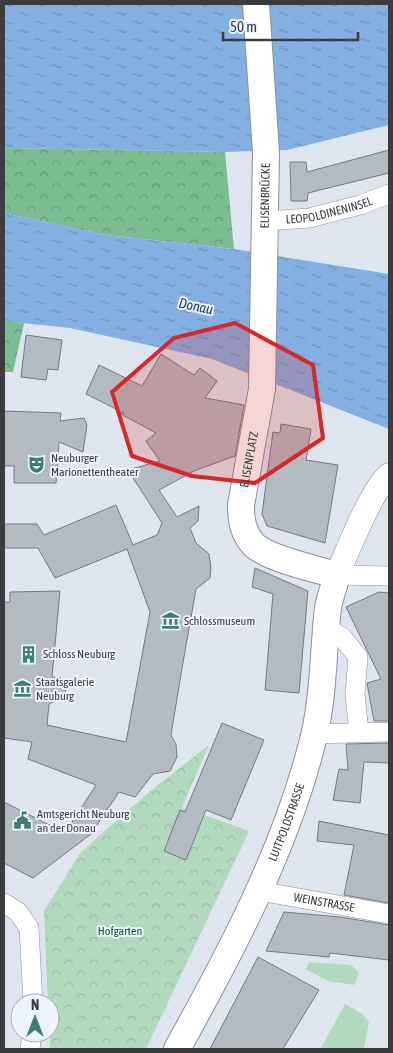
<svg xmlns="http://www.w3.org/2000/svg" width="393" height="1053" font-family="'Asap Condensed',sans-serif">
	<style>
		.green { fill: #b1d9bd }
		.forest { fill: url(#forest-crowns) }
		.park { fill: url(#park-crowns) }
		.water { fill: url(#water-ripples) }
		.building { fill: #b4bac2; stroke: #747a82 }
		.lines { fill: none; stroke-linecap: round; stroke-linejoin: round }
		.minor-casing { stroke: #8b9199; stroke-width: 20 }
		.tertiary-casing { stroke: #8b9199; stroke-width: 25 }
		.secondary-casing { stroke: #8b9199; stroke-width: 28 }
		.minor { stroke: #fff; stroke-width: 19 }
		.tertiary { stroke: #fff; stroke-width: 24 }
		.secondary { stroke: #fff; stroke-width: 26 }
		.marked { fill: #d62828; fill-opacity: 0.2; stroke: #d62828; stroke-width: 4; stroke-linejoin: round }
		.labels { text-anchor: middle; stroke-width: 4; stroke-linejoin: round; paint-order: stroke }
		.street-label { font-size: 12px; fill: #3a3d40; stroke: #ecf3fb }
		.poi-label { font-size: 12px; fill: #3a3d40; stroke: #ecf3fb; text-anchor: start }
		.park-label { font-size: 12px; fill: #0c5730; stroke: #ecf3fb }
		.water-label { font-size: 14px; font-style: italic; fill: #123d6d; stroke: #ecf3fb }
	</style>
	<defs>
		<pattern id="forest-crowns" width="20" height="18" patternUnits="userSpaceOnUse" patternTransform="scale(1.25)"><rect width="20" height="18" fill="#7dbc92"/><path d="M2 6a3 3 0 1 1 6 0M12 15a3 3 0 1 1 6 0" fill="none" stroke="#679a79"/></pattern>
		<pattern id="park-crowns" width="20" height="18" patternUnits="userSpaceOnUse" patternTransform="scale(1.25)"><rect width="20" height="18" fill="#b1d9bd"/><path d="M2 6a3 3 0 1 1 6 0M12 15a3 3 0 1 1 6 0" fill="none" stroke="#99bba4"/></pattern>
		<pattern id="water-ripples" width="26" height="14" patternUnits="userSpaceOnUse" patternTransform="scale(1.25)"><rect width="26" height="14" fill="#84afe3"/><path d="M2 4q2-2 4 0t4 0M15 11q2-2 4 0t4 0" fill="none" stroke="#6d90b9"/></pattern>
	</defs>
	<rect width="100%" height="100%" fill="#dfe5ee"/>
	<path class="green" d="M309,962L350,965L356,969L359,974L354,985L328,981L306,969Z
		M345,1004L361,1013L369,1022L364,1049L321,1048Z"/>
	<path class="forest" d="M4,148L225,152L234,249L106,235L4,213Z
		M4,321L24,323L13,372H4Z"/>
	<path class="park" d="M209,745L182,807L249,831L146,1049H50V1003H48L44,911L81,852L148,793Z"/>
	<path class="water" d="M4,4H389V125L287,150L225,152L4,148Z
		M4,213L106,235L234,249L389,274V429L212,359L70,328L4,321Z"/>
	<path class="building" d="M389,150V173L308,193L307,201H291L290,162H306L307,172Z
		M26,335L62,340L58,370L48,369L46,380L21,377Z
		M161,354L194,375L200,368L217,381L205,398L244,405L235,456L194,471L159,490L177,517L199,506L198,521L190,528L196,543L209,554L211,568L210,578L196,589L182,668L171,735L176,744L177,757L170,771L153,774L135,797L119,792L91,834L33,878L4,863V802L65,833L96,785L28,759L32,742L4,738V602H10V592L60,591L52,677L61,678L66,686L65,696L49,704L47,725L126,742L150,612L127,549L55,578L38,548H4V524H37L44,535L116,505L133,545L157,535L162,523L128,470L160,461L146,441L156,433L119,413H124L86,394L99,365L142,386Z
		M4,411L61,413L60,421L84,418L87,425L83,452L59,442L56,483H14V466H4Z
		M281,424L311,429L306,460L338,465L325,543L267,526L262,514L273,432L280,433Z
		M255,568L308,591L299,693L265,690L273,594L252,587Z
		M379,592L389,593V721H374L367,683L381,679L346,607Z
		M222,723L264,740L231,820L206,810L186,860L164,851L180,810L185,812Z
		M389,743V763L364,762L360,803L333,800L339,769L348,770L346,744Z
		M319,821L389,835V903L344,895L354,845L317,841Z
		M284,912L340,917L389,925V960L330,953L329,957L266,951Z
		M258,957L319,990L283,1049H210Z"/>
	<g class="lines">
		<defs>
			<g id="minor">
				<path id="s1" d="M266,221L309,218L360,205L389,194"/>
				<path d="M337,575L389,576"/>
				<path d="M327,629L342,637L358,657L355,695L359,732"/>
				<path d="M314,734L389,732"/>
				<path id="s2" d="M259,891L389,914"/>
				<path d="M4,903L18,912L29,928L33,1003"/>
				<path d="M30,1049L32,1033"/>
			</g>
			<path id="tertiary" d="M337,575C347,552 372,489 389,475"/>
			<g id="secondary">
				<path id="s3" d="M177,1049C232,950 287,847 314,736C324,694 323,651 328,608C330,597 334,586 337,575C318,570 267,558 254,545C243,533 241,520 241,505L262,389L266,152L256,4"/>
			</g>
		</defs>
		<use href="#minor" class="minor-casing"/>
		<use href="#tertiary" class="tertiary-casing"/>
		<use href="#secondary" class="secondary-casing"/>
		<use href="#minor" class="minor"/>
		<use href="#tertiary" class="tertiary"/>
		<use href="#secondary" class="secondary"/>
	</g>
	<path class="marked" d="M235,323L313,365L323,438L255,483L192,476L132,456L112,392L174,338Z"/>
	<defs>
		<symbol id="theatre-bare" viewBox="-9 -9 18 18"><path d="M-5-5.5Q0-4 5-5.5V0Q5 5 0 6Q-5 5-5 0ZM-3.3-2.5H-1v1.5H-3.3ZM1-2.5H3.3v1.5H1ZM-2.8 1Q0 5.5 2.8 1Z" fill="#3e7f6f" stroke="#ecf3fb" stroke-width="2.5" paint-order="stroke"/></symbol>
		<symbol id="museum-bare" viewBox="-9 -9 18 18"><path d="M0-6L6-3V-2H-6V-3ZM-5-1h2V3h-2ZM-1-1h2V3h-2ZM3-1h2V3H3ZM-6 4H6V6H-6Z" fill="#3e7f6f" stroke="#ecf3fb" stroke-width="2.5" paint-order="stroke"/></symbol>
		<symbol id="building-bare" viewBox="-9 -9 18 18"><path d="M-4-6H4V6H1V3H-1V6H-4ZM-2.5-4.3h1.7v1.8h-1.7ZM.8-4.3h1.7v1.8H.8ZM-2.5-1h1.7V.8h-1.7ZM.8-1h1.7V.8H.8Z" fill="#3e7f6f" stroke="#ecf3fb" stroke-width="2.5" paint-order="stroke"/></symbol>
		<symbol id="civic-bare" viewBox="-9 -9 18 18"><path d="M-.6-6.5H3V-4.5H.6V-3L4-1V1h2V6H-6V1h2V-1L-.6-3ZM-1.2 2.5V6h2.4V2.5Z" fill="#3e7f6f" stroke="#ecf3fb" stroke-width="2.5" paint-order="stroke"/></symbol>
	</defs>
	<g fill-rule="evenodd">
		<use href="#theatre-bare" x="24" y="452" width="25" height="25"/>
		<use href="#museum-bare" x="158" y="608" width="25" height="25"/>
		<use href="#building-bare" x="16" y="642" width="25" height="25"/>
		<use href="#museum-bare" x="10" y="676" width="25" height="25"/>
		<use href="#civic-bare" x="10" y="808" width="25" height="25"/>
	</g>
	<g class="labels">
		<g class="street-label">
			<text dy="4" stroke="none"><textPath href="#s3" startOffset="949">ELISENBRÜCKE</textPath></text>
			<text dy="4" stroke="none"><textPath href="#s1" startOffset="64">LEOPOLDINENINSEL</textPath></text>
			<text dy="4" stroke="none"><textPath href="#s3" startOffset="684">ELISENPLATZ</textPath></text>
			<text dy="4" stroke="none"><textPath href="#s3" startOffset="252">LUITPOLDSTRASSE</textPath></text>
			<text dy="4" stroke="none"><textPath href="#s2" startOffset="66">WEINSTRASSE</textPath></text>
		</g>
		<g class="poi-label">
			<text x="51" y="462">Neuburger<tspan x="51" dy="14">Marionettentheater</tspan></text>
			<text x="184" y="625">Schlossmuseum</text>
			<text x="43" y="658">Schloss Neuburg</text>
			<text x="36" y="686">Staatsgalerie<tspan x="36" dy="14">Neuburg</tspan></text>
			<text x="37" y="818">Amtsgericht Neuburg<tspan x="37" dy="14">an der Donau</tspan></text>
		</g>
		<g class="park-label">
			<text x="120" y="935">Hofgarten</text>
		</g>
		<g class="water-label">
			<text transform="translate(196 306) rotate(12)" y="5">Donau</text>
		</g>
	</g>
	<rect width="393" height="1053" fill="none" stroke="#3a3d40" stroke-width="10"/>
	<g transform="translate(35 1018)"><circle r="24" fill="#ecf3fb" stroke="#a5aab0"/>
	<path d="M0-4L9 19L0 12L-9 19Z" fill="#3e7f6f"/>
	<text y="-8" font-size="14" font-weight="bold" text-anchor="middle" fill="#3a3d40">N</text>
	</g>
	<path d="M223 32v8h135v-8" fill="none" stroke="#3a3d40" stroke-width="2.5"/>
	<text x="230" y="32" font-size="15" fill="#3a3d40" stroke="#ecf3fb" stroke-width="4" paint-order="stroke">50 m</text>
</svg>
